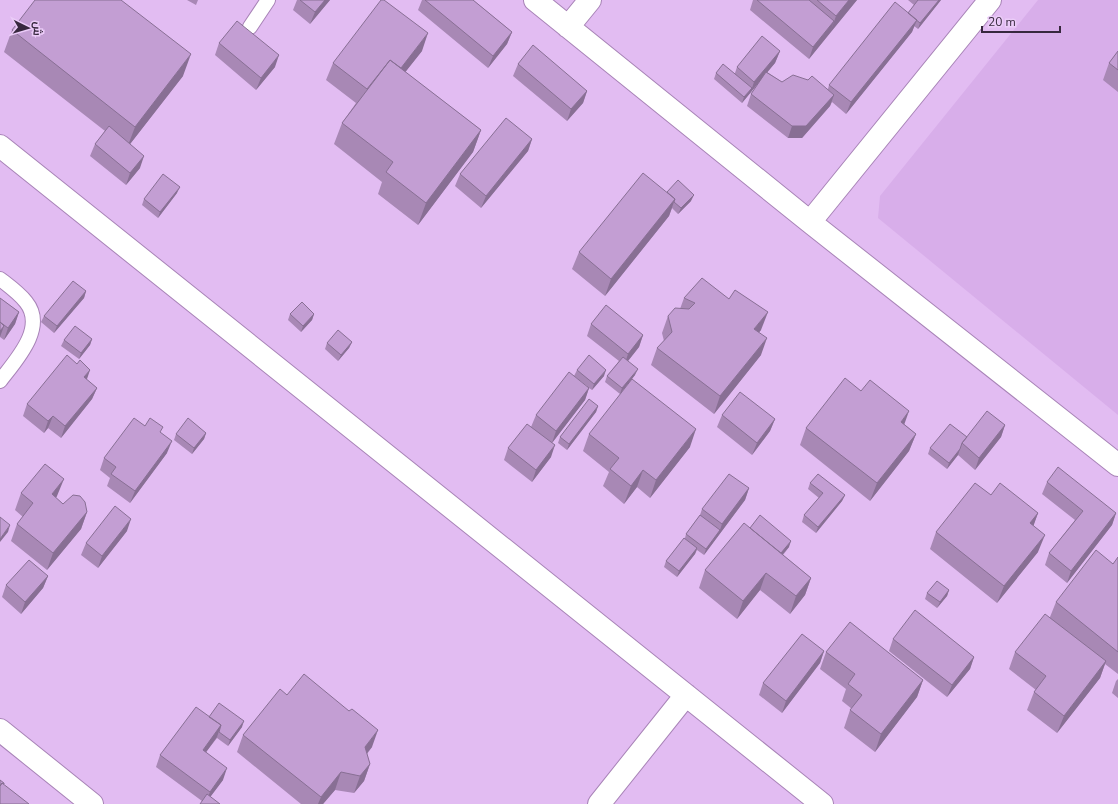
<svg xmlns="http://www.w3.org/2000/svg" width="1118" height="804" font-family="'Nunito Sans',Cairo,sans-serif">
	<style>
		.built { fill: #d8aeea }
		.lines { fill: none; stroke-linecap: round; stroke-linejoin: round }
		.lane-casing { stroke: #a884b7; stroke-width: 16 }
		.street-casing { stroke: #a884b7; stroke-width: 24 }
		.lane { stroke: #fff; stroke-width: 14 }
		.street { stroke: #fff; stroke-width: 22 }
		.wall { fill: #a888b5 }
		.shaded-wall { fill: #886f94 }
		.building { fill: #c39ed3; stroke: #886f94 }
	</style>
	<rect width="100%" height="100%" fill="#e2bcf2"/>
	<path class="built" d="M1038,0H1118V415L878,218L880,196Z"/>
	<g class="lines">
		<defs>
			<path id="lane" d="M250,27L268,0
				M0,279C9,286 19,293 26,302C47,328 15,361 0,381"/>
			<path id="street" d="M535,0L810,222L1118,465
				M568,27L590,0
				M0,146L822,804
				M810,222L990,0
				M0,730L92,804
				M599,804L686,695"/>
		</defs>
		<use href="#lane" class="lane-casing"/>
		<use href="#street" class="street-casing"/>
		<use href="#lane" class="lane"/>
		<use href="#street" class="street"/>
	</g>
	<path class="wall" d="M187,0H198L196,5Z
		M297,0H330L310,24L293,10Z
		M422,0H473L512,32L507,44L488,68L418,10Z
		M753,0H857L809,59L750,10Z
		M908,0H941L918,29L914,26L912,32L846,114L832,102L830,106L802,138H788L747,106L751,94L759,82L742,103L714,79L716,73H735L737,67L780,51L775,63L767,72L782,82L828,89L829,85L908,13L914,5Z
		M12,30L183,76L130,144L140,168L126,185L90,156L95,144L105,131L4,52Z
		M219,43L275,67L256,90L215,55Z
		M422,51L405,72L481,130L473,152L418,225L378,194L382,182L334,144L342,123L356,103L326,80L333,63Z
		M1118,51V92L1103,80L1109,63Z
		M518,64L587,91L583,103L567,121L513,76Z
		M532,139L528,151L481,208L455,186L460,174Z
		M667,192L691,201L678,214L672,208L669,216L605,296L572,269L579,252Z
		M177,193L158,218L142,205L144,199Z
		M86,291L84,298L54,333L41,322L44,316Z
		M0,298L19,312L15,324L4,340L0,337Z
		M684,298L761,330L759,332L761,355L714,414L651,365L657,348L664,341L662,333L668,316L680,309Z
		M290,314H314L312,320L301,332L288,320Z
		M591,324L643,335L639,347L628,361L635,375L620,394L605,382L607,376L619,361L587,336Z
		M92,339L90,345L79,359L61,346L64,340Z
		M352,342L349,348L338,361L325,349L327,343Z
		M577,370L604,376L592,390L589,388L585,400L552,443L551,457L532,482L504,460L508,448L531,427L536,415L587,386L574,376Z
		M87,380L97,388L92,399L61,438L48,428L44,433L23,416L27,404Z
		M598,406L596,412L567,450L558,443L560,437Z
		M722,415L775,419L770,431L752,455L717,427Z
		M904,424L916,434L909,451L870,501L800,445L806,428Z
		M1005,425L1001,437L975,470L958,455L947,469L928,454L930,448L967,437Z
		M145,426L161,433L167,453L130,503L107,486L110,478L100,470L104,458Z
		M206,433L204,439L192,454L174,440L176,434Z
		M589,434L690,447L650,498L637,487L624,504L603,486L609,472L583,451Z
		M1047,482L1116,513L1112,525L1067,583L1045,565L1049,553L1075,520L1042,494Z
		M810,483L845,495L842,501L816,533L802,522L804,515L819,498L808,489Z
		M749,488L745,500L704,555L697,550L695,554L677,577L664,567L666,561L685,538L686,534L700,515L702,509Z
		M21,493L57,496L56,498L63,504L87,512L81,529L47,570L11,541L17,524L23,517L15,510Z
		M991,495L1038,513L1033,526L1038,552L997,603L930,549L936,532Z
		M750,528L789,547L783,555L811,578L805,595L790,614L760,590L737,619L699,588L705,570Z
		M127,531L98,568L81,555L86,543Z
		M1118,557V674L1105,664L1100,678L1057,733L1027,710L1034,692L1036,690L1009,669L1015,652L1050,617L1056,602L1113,564Z
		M48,576L43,588L21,614L2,597L6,585Z
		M949,590L947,596L937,608L925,599L927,593Z
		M893,639L974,657L970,669L947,697L889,651Z
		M824,651L820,663L782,713L759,695L763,683Z
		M826,652L923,680L917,697L875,752L844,728L850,710L852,709L842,701L846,689L820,669Z
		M1118,679V698L1112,693L1116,681Z
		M287,695L372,747L367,754L370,764L364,781L354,793L335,790L323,804H301L237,752L243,735Z
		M209,717L242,727L228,746L217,738L206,752L223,780L210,797L202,801L156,767L160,755Z"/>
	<path class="shaded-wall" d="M325,0H330L310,24L315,12Z
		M849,0H857L830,33L836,16Z
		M939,0H941L918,29L920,23Z
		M917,20L912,32L846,114L851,102Z
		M834,21L830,33L809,59L813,47Z
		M512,32L507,44L488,68L493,56Z
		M428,33L422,51L392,89L398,72Z
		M780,51L775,63L742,103L744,97L752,88L754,82Z
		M191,54L183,76L127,148L135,127Z
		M279,55L275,67L256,90L261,78Z
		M587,91L583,103L567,121L571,109Z
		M834,95L830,106L802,138H788L792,126Z
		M481,130L473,152L418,225L426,203Z
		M532,139L528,151L481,208L486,196Z
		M144,156L140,168L126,185L130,173Z
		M180,187L177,193L158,218L160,212Z
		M694,195L691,201L678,214L681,208Z
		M675,199L669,216L605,296L611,279Z
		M86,291L84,298L54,333L57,326Z
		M19,312L15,324L4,340L8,328Z
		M768,312L761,330L748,346L754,329Z
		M314,314L312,320L301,332L303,326Z
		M4,326L0,337V331Z
		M643,335L639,347L624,366L628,354Z
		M767,338L761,355L714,414L720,396Z
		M92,339L90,345L79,359L81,353Z
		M352,342L349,348L338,361L341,355Z
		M638,369L635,375L620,394L622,388Z
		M90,370L86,382L84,377Z
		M606,370L604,376L592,390L594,384Z
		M97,388L92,399L61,438L65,426Z
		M589,388L585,400L552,443L556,431Z
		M598,406L596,412L567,450L569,444Z
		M909,411L903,428L901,422Z
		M53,416L48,428L44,433L48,421Z
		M775,419L770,431L752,455L757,443Z
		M1005,425L1001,437L975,470L979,458Z
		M696,429L690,447L650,498L656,480Z
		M206,433L204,439L192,454L194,448Z
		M916,434L909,451L870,501L877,483Z
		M172,441L167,453L130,503L135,491Z
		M555,445L551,457L532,482L536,470Z
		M960,449L958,455L947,469L949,463Z
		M643,470L637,487L624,504L631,486Z
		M64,479L57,496L45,511L52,494Z
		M749,488L745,500L704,555L706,549L720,530L722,524Z
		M845,495L842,501L816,533L818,527Z
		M87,512L81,529L47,570L53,553Z
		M1038,513L1032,530L1030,523Z
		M1116,513L1112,525L1067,583L1071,571Z
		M131,519L127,531L98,568L102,556Z
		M10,525L8,532L0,542V539Z
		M1045,535L1038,552L997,603L1004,586Z
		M791,541L789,547L777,561L779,555Z
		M697,548L695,554L677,577L679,571Z
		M766,573L760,590L737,619L743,601Z
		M48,576L43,588L21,614L25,602Z
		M811,578L805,595L790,614L796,596Z
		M949,590L947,596L937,608L940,602Z
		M824,651L820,663L782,713L786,701Z
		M974,657L970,669L947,697L952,685Z
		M1106,661L1100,678L1057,733L1064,716Z
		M923,680L917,697L875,752L881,734Z
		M244,721L242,727L228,746L230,740Z
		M221,725L217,737L199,762L203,750Z
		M378,730L372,747L358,764L365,747Z
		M370,764L364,781L354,793L360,776Z
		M227,768L223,780L205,804L210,792Z
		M341,772L335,790L323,804H318L321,797Z"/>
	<path class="building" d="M35,0H121L191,54L135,127L12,30Z
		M300,0H325L315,12Z
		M381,0H384L428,33L401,68L390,60L367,89L333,63Z
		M425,0H473L512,32L493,56Z
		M757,0H809L834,21L813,47Z
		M817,0H849L836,16Z
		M918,0H939L920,23L908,13Z
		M895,2L917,20L851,102L829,85Z
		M237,21L279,55L261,78L219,43Z
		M762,36L780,51L754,82L737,67Z
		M533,45L587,91L571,109L518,64Z
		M1118,51V70L1109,63Z
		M390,60L481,130L426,203L386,172L393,162L342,123Z
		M723,64L752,88L744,97L716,73Z
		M766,72L782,82L793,75L808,80L812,76L834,95L806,126H792L751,94Z
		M506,118L532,139L486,196L460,174Z
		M109,126L144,156L130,173L95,144Z
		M643,173L675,199L611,279L579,252Z
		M163,174L180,187L160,212L144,199Z
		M678,180L694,195L681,208L674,202L675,199L667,192Z
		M702,278L729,299L735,290L768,312L754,329L767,338L720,396L657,348L672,332L668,316L675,308L689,309L695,303L684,298Z
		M73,281L86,291L57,326L44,316Z
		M0,298L19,312L8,328L0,322Z
		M302,302L314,314L303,326L290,314Z
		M606,305L643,335L628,354L591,324Z
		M0,322L4,326L0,331Z
		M75,326L92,339L81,353L64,340Z
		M338,330L352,342L341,355L327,343Z
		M67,355L77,364L80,360L90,370L84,377L97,388L65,426L53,416L48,421L27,404Z
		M589,355L606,370L594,384L577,370Z
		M623,357L638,369L622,388L607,376Z
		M569,372L589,388L556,431L536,415Z
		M845,378L861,391L870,380L909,411L901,422L916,434L877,483L806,428Z
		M632,379L696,429L656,480L643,470L631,486L610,469L619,458L589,434Z
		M740,392L775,419L757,443L722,415Z
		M589,399L598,406L569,444L560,437Z
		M987,411L1005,425L979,458L962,443Z
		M134,418L145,426L150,418L163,427L160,432L172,441L135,491L111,474L116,467L104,458Z
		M188,418L206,433L194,448L176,434Z
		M527,424L555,445L536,470L508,448Z
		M950,424L967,437L962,443L960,449L949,463L930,448Z
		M45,464L64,479L52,494L63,504L73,495L80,496L85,502L87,512L53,553L17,524L33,503L21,493Z
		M1058,467L1116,513L1071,571L1049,553L1083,511L1047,482Z
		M729,474L749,488L722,524L702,509Z
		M818,474L845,495L818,527L804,515L823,493L810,483Z
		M975,483L991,495L1000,483L1038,513L1030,523L1045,535L1004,586L936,532Z
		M115,506L131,519L102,556L86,543Z
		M700,515L720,530L706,549L686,534Z
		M760,515L791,541L781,553L750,528Z
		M0,517L10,525L0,539Z
		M744,523L811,578L796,596L766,573L743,601L705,570Z
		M684,538L697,548L679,571L666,561Z
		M1096,550L1113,564L1118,557V652L1056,602Z
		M29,560L48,576L25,602L6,585Z
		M937,581L949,590L940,602L927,593Z
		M915,610L974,657L952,685L893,639Z
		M1045,614L1106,661L1064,716L1034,692L1046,676L1015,652Z
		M850,622L923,680L881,734L850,710L862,695L848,684L855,674L826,652Z
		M802,634L824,651L786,701L763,683Z
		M304,674L349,711L352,709L378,730L365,747L370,764L360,776L341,772L321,797L243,735L280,689L287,695Z
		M219,703L244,721L230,740L219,732L221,725L209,717Z
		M196,707L221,725L203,750L227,768L210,792L160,755Z
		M0,780L4,783V784L2,783L0,786Z
		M2,783L29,804H0V786Z
		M207,794L220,804H200Z"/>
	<g transform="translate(28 28) rotate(95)" stroke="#ebccf8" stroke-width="3" paint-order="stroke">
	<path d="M0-3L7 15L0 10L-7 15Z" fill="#37283e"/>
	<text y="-6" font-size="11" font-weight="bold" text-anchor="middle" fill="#37283e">ش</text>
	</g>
	<path d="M982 26v6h78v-6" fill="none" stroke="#37283e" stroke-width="2"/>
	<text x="988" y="26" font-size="12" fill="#37283e" stroke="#ebccf8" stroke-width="3" paint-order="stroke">20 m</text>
</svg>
